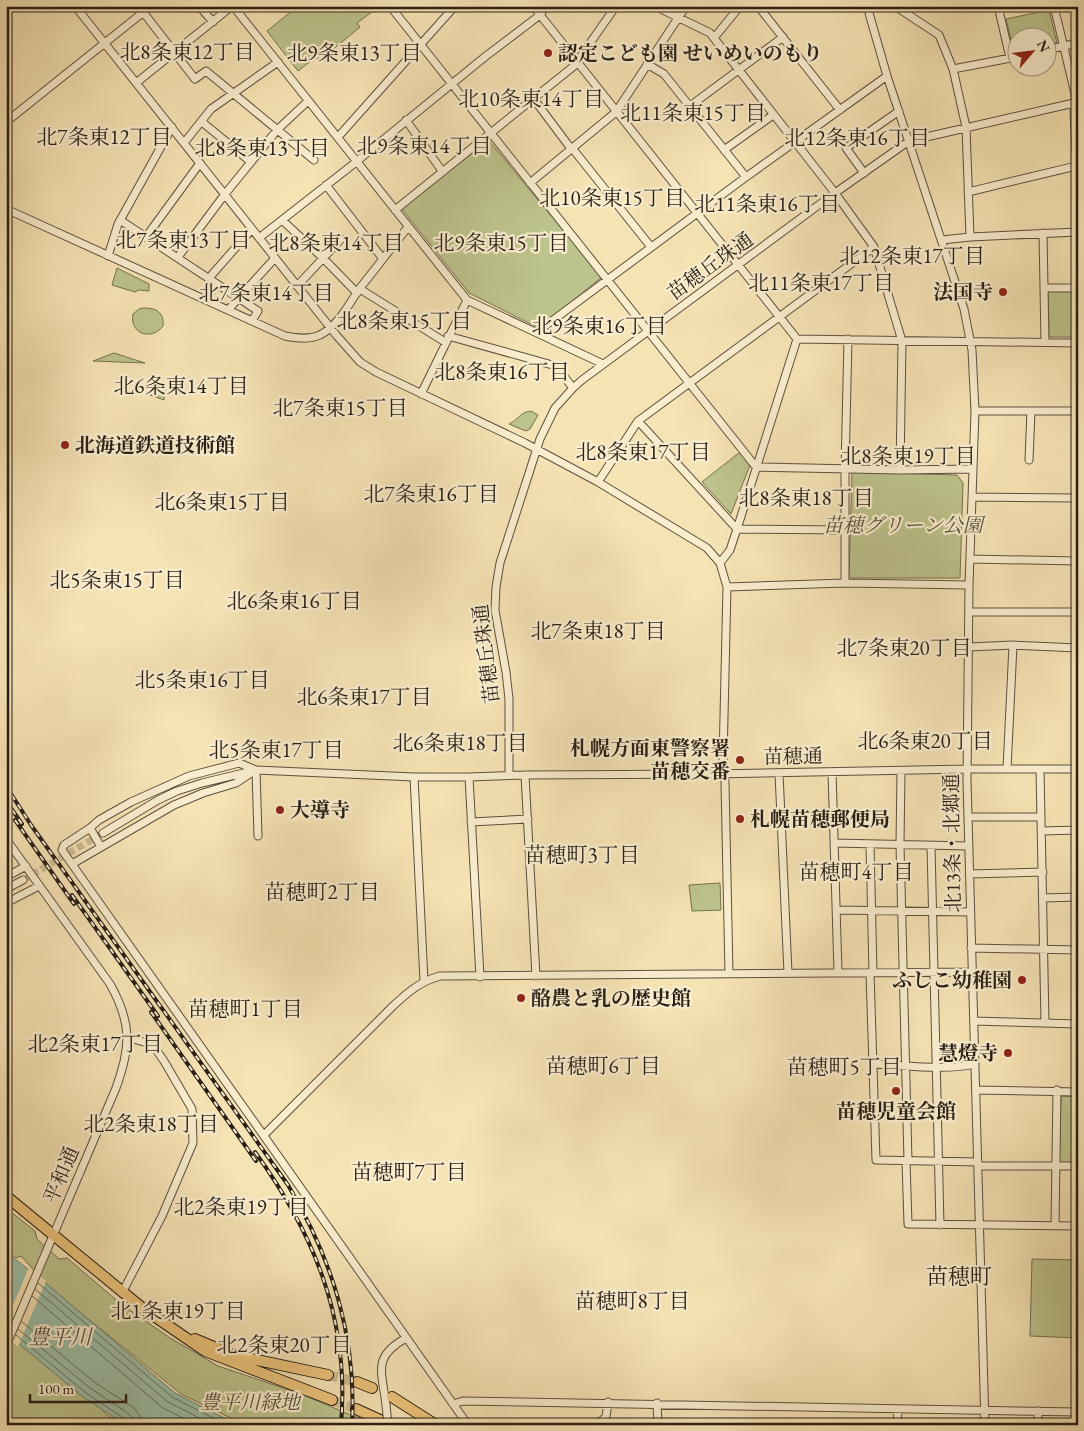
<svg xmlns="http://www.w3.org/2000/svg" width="1084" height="1431" font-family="'EB Garamond','Noto Serif JP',serif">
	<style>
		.green { fill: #bdc38c; stroke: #727151 }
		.water { fill: #9dbfa9; stroke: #6e7f6e }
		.pier { fill: #f6e3b4 }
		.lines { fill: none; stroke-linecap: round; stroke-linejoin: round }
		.shore { stroke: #626f60; stroke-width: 1 }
		.minor-tunnel { stroke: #cdbc94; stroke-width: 7; stroke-dasharray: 7 3.5; stroke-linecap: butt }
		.highway-tunnel { stroke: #cdbc94; stroke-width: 10; stroke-dasharray: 10 5; stroke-linecap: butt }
		.minor-casing { stroke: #5c503e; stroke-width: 9 }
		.highway-casing { stroke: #281f16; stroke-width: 12 }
		.minor { stroke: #f9edce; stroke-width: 7 }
		.highway { stroke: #ebc27a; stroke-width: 10 }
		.rail-casing { stroke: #281f16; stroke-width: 4 }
		.rail { stroke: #f9edce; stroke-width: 2; stroke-dasharray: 5.5; stroke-linecap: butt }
		.minor-bridge-casing { stroke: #5c503e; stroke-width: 9; stroke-linecap: butt }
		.minor-bridge { stroke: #f9edce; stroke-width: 7 }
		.poi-dot { fill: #8f2418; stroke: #f9edce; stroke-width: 2 }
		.labels { text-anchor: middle; stroke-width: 4.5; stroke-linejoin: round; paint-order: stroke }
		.poi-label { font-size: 20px; font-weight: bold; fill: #281f16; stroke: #f9edce; text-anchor: start }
		.street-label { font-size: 20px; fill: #281f16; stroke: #f9edce }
		.park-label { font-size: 20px; font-style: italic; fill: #555039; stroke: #f9edce }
		.neighbourhood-label { font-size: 21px; fill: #281f16; stroke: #f9edce }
		.water-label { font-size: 21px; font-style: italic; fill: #4b4f42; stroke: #f9edce }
		.quarter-label { font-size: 22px; fill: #281f16; stroke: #f9edce }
	</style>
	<rect width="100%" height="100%" fill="#f6e3b4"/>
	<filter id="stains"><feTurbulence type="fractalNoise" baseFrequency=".004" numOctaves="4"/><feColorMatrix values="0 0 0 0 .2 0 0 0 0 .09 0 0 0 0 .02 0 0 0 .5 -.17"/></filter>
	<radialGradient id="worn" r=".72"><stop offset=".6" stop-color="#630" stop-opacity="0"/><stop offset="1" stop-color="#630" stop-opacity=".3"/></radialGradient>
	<path class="green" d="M298,6H380L357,23L360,27L319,61L316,57L298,71L267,31Z
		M1049,10L1057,43L1047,45L1046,38H1016V51L1014,52L1006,19Z
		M487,141L490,142L602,277L539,328L469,293L402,209Z
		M117,268L149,284V291L139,290L135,292L112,285Z
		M1075,290L1077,337H1049L1048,291Z
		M143,308C157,308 164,312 163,326C152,341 129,334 133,314L139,309Z
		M114,353L145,363L93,361Z
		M155,381L166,385L164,400L150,395Z
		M531,411L538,415L530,429L526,431L509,424C518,420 520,412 531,411Z
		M740,452L750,465L731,514L702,482Z
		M852,472L957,475L963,483L960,578H849Z
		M720,883L721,910L692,911L689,885Z
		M1062,1096L1078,1097V1164L1059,1163V1161L1061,1097Z
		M6,1208L35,1231L37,1239L59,1259L67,1258L121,1304L170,1338L218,1366L301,1394L375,1425H245L181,1394L51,1289L21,1256L16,1258L6,1250Z
		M1032,1259L1078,1260V1338L1030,1336Z
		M6,1325L72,1377L107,1415L124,1425H6Z"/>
	<path class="water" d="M6,1252L48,1285L175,1393L238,1425H126L83,1397L6,1333Z"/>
	<path class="pier" d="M29,1267L46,1281L18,1347L6,1336V1322Z"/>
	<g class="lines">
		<path class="shore" d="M38,1283L172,1397L227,1425
			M35,1289L168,1402L213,1425
			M32,1296L163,1408L197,1425
			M22,1322L94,1382L134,1408L140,1416L141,1425
			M18,1329L90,1388L129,1414L133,1419L134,1425
			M16,1335L86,1393L125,1419L127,1425"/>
		<path class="minor-tunnel" d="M23,880L103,833"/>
		<path class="highway-tunnel" d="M328,1375L357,1382
			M332,1400L356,1409"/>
		<defs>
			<path id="minor" d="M75,6L337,336L360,362L376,372L525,443L598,482L707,548L720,563L727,587L723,760L725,783L729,974
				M199,6L213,22
				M233,6L467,300L603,364
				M390,6L756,467L900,470L972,469
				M533,6L797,339
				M655,6L710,33L835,193L874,247L902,341L900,470
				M758,6L840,110
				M867,6L887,76L964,309L972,350L975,411L969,585L967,781L985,1425
				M895,6L939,35L953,69L966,127L970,237
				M998,6L1010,58
				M1054,6L1077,102L1074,110L1078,196
				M143,12L195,79L206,71L314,160
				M714,38L740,6
				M1046,50L1078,43
				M647,64L664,74L746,177
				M953,69L1016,57
				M136,83L232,6
				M533,98L569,146L572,148L651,247
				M690,106L783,37
				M406,120L442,171
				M6,122L151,6
				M202,122L251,162
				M338,137L455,6
				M184,143L211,109L278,62
				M724,150L773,115
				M864,173L846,148L899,111
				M530,183L616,112L686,6
				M326,185L383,259
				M968,192L1076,166
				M6,209L285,336C296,338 309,340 320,335C339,325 348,305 360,288C376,268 392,247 408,227
				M395,210L574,66L616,6
				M120,220L258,311L252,321
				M282,220L323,258L357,293
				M1043,233L1045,342
				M146,237L200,163
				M259,238L351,166L486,56L540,15L546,6
				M942,240L970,237L1078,232
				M108,256L118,224L172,127
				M178,257L225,194L277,130L308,101
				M209,278L252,229
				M297,286L341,239
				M1044,288H1078
				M360,289L445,342
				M228,310L275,258
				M537,332L746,177L887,76
				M448,336L556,366L573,388
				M797,339L1078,343
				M848,339L845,469V583L969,585
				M421,394L467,300
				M975,411H1078
				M638,421L737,529L846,530
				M1029,460L1031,411
				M598,482L638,421L874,247
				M972,497L1078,498
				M970,559L1078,561
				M720,563L730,550L737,529L797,339
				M727,587L845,583
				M969,612H1078
				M969,647L1013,645L1078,648
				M1007,769L1013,645
				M1040,769L1045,1023
				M1077,769L1078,754
				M256,770L239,763L189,776L131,802L99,820L90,828L64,845L62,850L468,1425
				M256,770L258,836
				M901,771L900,845L908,1161
				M832,772L838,972
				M779,773L788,973
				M509,775V699L506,672L495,610L496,587L500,563L540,439L555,408L573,388L582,380L835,193L909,141L1078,102
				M525,775L536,976
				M414,777L424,981
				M469,777L480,977
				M968,817H1041
				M471,822L528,819
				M90,828L101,847
				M1042,831L1078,830
				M103,833L158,800L177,791L202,783L256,770L414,777H469L525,775L715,774L967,769H1078
				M6,839L110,984C132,1023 131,1047 116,1088L6,1346
				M834,843L969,846
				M870,844L873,973
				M931,846L940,1225
				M72,864L174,805L203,793L236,783L251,773
				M970,874L1043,872
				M6,877L26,866
				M6,889L23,880
				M1044,898L1078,897
				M6,903L39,886
				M837,910L970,912
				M971,948L1078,950
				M870,973L876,1160L978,1162
				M974,1021L1078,1024
				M1078,1056V1083
				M873,1064C903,1065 946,1071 975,1064
				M976,1090L1078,1092
				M264,1135L393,1006C408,992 421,981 440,976L973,972
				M906,1161L908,1224L1078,1226
				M978,1166H1078
				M1055,1226L1057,1090
				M122,1293L162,1216L193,1143L192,1109L164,1061L157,1051L147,1043L127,1037
				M657,1403L658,1425
				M453,1404L463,1401L1078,1412
				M386,1405C382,1371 372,1357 406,1338
				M1038,1411V1425
				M596,1425L606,1417L608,1402
				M897,1425L898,1409"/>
			<path id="highway" d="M6,1196L141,1307L205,1351L332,1400
				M195,1339L233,1355L328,1375
				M357,1382L372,1388
				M392,1397L436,1425
				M356,1409L380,1420"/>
		</defs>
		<use href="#minor" class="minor-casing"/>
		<use href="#highway" class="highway-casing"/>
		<use href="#minor" class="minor"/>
		<use href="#highway" class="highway"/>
		<defs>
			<path id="rail" d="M6,786L31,825L288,1185C332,1259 357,1337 352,1425
				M6,801L22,824
				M15,820L74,904
				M72,895L158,1016
				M151,1012L256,1161
				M255,1152C315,1235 350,1321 341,1425"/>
		</defs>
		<use href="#rail" class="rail-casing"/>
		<use href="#rail" class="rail"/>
		<defs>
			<path id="minor-bridge" d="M386,1405L388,1425"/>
		</defs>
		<use href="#minor-bridge" class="minor-bridge-casing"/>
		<use href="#minor-bridge" class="minor-bridge"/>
	</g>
	<g class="poi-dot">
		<circle cx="548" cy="53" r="5"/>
		<circle cx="1003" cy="292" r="5"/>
		<circle cx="65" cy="445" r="5"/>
		<circle cx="740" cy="760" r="5"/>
		<circle cx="280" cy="810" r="5"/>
		<circle cx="740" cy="819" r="5"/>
		<circle cx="1022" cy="980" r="5"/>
		<circle cx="521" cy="998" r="5"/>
		<circle cx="1008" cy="1053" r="5"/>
		<circle cx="896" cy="1091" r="5"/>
	</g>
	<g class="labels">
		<g class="poi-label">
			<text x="558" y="60">認定こども園 せいめいのもり</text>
			<text x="993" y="299" text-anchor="end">法国寺</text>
			<text x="75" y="452">北海道鉄道技術館</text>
			<text x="730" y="755" text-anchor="end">札幌方面東警察署<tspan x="730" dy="23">苗穂交番</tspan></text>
			<text x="290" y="817">大導寺</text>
			<text x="750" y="826">札幌苗穂郵便局</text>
			<text x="1012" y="987" text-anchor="end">ふしこ幼稚園</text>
			<text x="531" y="1005">酪農と乳の歴史館</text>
			<text x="998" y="1060" text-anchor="end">慧燈寺</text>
			<text x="896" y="1118" text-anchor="middle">苗穂児童会館</text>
		</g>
		<g class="street-label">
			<text transform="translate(710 266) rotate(-36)" y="7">苗穂丘珠通</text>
			<text transform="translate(486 654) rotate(-97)" y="7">苗穂丘珠通</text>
			<text transform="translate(793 756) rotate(-1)" y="7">苗穂通</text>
			<text transform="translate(952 843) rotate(-91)" y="7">北13条・北郷通</text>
			<text transform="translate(61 1175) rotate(-67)" y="7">平和通</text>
		</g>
		<g class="park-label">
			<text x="903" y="532">苗穂グリーン公園</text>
			<text x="250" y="1409">豊平川緑地</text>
		</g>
		<g class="neighbourhood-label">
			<text x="187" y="59">北8条東12丁目</text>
			<text x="354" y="60">北9条東13丁目</text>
			<text x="531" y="106">北10条東14丁目</text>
			<text x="693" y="120">北11条東15丁目</text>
			<text x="104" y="144">北7条東12丁目</text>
			<text x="857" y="145">北12条東16丁目</text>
			<text x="424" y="153">北9条東14丁目</text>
			<text x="262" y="155">北8条東13丁目</text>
			<text x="612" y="205">北10条東15丁目</text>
			<text x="767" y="211">北11条東16丁目</text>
			<text x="183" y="247">北7条東13丁目</text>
			<text x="336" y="250">北8条東14丁目</text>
			<text x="501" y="250">北9条東15丁目</text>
			<text x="912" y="263">北12条東17丁目</text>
			<text x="821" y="290">北11条東17丁目</text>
			<text x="266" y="300">北7条東14丁目</text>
			<text x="404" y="328">北8条東15丁目</text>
			<text x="599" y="333">北9条東16丁目</text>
			<text x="502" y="379">北8条東16丁目</text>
			<text x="181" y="393">北6条東14丁目</text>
			<text x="340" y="415">北7条東15丁目</text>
			<text x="643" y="459">北8条東17丁目</text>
			<text x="908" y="463">北8条東19丁目</text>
			<text x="431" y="501">北7条東16丁目</text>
			<text x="806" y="505">北8条東18丁目</text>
			<text x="222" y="509">北6条東15丁目</text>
			<text x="117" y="587">北5条東15丁目</text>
			<text x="294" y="608">北6条東16丁目</text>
			<text x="598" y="638">北7条東18丁目</text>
			<text x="904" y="655">北7条東20丁目</text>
			<text x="202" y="687">北5条東16丁目</text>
			<text x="364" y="704">北6条東17丁目</text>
			<text x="925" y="748">北6条東20丁目</text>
			<text x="460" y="750">北6条東18丁目</text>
			<text x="276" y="757">北5条東17丁目</text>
			<text x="582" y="862">苗穂町3丁目</text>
			<text x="856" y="879">苗穂町4丁目</text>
			<text x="322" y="899">苗穂町2丁目</text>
			<text x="245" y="1016">苗穂町1丁目</text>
			<text x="95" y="1051">北2条東17丁目</text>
			<text x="603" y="1073">苗穂町6丁目</text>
			<text x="844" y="1074">苗穂町5丁目</text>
			<text x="151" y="1131">北2条東18丁目</text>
			<text x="409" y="1179">苗穂町7丁目</text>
			<text x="241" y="1214">北2条東19丁目</text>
			<text x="632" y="1308">苗穂町8丁目</text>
			<text x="178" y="1318">北1条東19丁目</text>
			<text x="284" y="1352">北2条東20丁目</text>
		</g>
		<g class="water-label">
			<text x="60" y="1344">豊平川</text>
		</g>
		<g class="quarter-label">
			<text x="959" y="1284">苗穂町</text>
		</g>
	</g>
	<rect width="1084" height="1431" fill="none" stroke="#f6e3b4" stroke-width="25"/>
	<rect x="8" y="8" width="1069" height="1416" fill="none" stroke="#281f16" stroke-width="2.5"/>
	<rect x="12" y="12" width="1059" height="1406" fill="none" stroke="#281f16"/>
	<g transform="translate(1032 52) rotate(62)"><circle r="24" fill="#f9edce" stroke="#a59b84"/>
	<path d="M0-4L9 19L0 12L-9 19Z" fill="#8f2418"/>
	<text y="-8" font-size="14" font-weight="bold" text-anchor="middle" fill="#281f16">N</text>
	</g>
	<path d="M30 1394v8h96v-8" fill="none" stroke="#281f16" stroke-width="2.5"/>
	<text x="38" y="1394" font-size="15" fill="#281f16" stroke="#f9edce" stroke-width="4" paint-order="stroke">100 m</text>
	<rect width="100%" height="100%" filter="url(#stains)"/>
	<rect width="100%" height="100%" fill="url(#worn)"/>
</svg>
